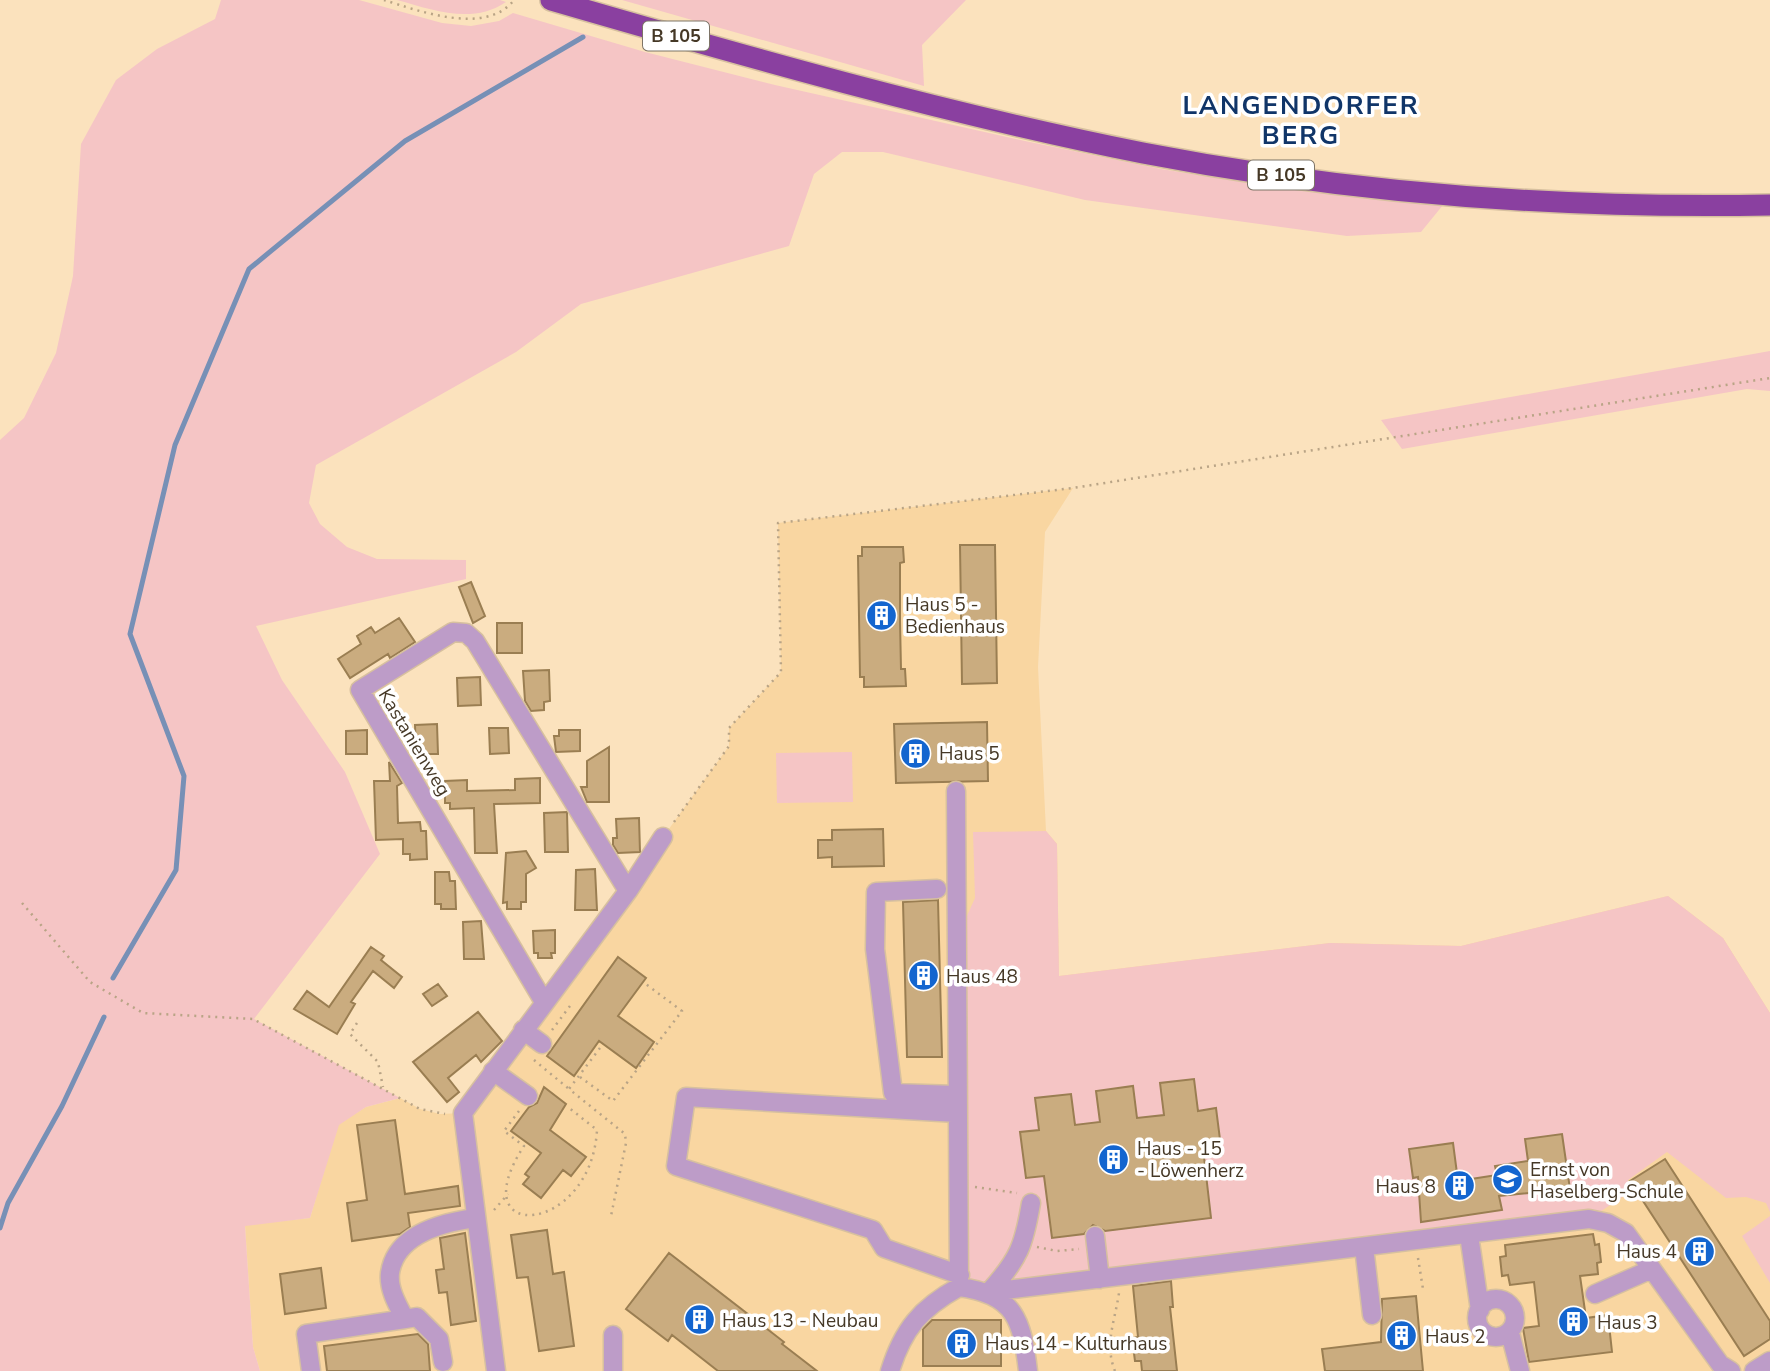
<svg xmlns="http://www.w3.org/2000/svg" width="1770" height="1371" font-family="'Nunito Sans',sans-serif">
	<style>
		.built { fill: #f9d6a1 }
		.green { fill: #f5c5c5 }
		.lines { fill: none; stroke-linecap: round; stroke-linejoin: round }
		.stream { stroke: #7790b6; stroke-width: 5 }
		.building { fill: #caac7f; stroke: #9a7e52; stroke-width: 2 }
		.minor-casing { stroke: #d7c09f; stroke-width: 21 }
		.highway-casing { stroke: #d7c09f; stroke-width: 24 }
		.path { stroke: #b9a486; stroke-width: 2.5; stroke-dasharray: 2 5; stroke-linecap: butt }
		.minor { stroke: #bd9cc8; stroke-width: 18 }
		.highway { stroke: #8a40a0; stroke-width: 21 }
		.labels { text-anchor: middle; stroke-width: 7; stroke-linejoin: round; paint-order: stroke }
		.shield { fill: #fff; stroke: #7d7467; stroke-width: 2 }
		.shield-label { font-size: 18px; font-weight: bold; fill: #453826 }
		.poi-label { font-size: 19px; fill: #453826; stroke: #fff; text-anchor: start }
		.street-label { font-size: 19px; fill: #453826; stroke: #fff }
		.district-label { font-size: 26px; font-weight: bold; letter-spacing: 2px; fill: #103568; stroke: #fff }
	</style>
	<rect width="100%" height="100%" fill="#fbe2bd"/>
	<path class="built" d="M1073,488L1045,532L1038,667L1046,831L1057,844L1059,976L1330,943L1461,946L1668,896L1723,938L1770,1013V1371H260L253,1347L245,1225L310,1218L338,1124L366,1107L400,1098L420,1109L440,1114L463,1113L729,746V728L781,672L778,523Z"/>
	<path class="green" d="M221,0H359L442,23L471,26L499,21L513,13L645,52L775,85L1025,141L1161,169L1280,188L1443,205L1421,232L1347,236L1085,200L883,152H842L814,174L789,246L581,304L516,352L316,465L309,503L320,524L347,547L377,559L466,560V579L256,626L282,680L345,772L380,854L254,1019L400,1098L366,1107L339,1125L310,1218L245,1226L253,1347L260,1371H0V440L24,418L56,353L73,276L81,144L116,80L157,49L215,19Z
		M397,0H500L506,2C472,25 433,10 397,0Z
		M622,0H966L922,45L924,86Z
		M1770,351V391L1747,389L1402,449L1381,420Z
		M852,752L853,802L777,803L776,753Z
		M1046,831L1057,844L1059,976L1330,943L1461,946L1668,896L1723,938L1770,1013V1212L1766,1203L1746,1197L1726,1198L1667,1152L1628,1180L1627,1194L1589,1219L959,1287L966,918L975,898L973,832Z
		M1770,1216V1283L1742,1236Z"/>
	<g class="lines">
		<path class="stream" d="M113,978L176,870L184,776L130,634L175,445L249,269L405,141L583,37
			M0,1228L8,1203L62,1106L104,1017"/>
	</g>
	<path class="building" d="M960,545H995L997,683L962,684Z
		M862,547H903L904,562L900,563V621L901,669H905L906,686L864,687V677H860L858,556H862Z
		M471,582L485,616L473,623L459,587Z
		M399,618L415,642L390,658L388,654L350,678L338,659L361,644L357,636L371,627L375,633Z
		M497,623H522V653H497Z
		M549,670L550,701L544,702V710L531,711L525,701L523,671Z
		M480,677L481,705L458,706L457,678Z
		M987,722L988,781L896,783L894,724Z
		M437,724L438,754H416L415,725Z
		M489,728H508L509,753L490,754Z
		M367,730V754H346V731Z
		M559,730H580V751L556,752L554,736H559Z
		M609,747V802H587L581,787H587V761Z
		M389,762L402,783L397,786L398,823L420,822L421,831H426L427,859L410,860V854H403V839L376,840L374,781H390Z
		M540,778V803L494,804L497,853H475L474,808L450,809V803H445V781L467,780V791L515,790V779Z
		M567,812L568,852H545L544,813Z
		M639,818L640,852L618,853L613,845V838H617L616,819Z
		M883,829L884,866L832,867V857L818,858V840H832V830Z
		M526,851L536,868L526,874V902H521V909H507V902L503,903L506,853Z
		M595,869L597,910H575L576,870Z
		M435,872H449L450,881H455L456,909H441V904H435Z
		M938,900L942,1057H907L903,902Z
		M481,921L484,959H464L463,922Z
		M555,930V953H551L552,958H538V953H534L533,931Z
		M371,947L384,956L381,960L402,977L394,988L373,971L351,1002L355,1004L337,1034L294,1009L307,991L329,1007Z
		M618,957L646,978L618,1016L654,1042L636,1068L599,1041L574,1076L547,1056Z
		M438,984L447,996L432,1006L423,994Z
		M478,1012L502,1041L481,1062L476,1055L448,1078L459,1092L447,1102L413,1062Z
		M1194,1079L1198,1111L1216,1108L1222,1155L1204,1157L1211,1218L1105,1231L1093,1225L1084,1234L1052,1238L1044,1176L1026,1178L1020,1132L1039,1130L1035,1098L1071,1094L1075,1125L1100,1122L1096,1091L1133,1086L1137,1118L1164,1115L1160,1083Z
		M544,1087L566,1104L550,1130L586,1157L571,1176L563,1170L541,1198L523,1184L529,1177L525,1174L541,1153L511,1131L529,1107L537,1103Z
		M395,1120L405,1194L458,1186L460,1206L408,1213L410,1227L400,1234L352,1241L347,1203L367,1200L357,1125Z
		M1562,1134L1570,1189L1499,1196L1502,1210L1421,1222L1418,1177L1413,1178L1409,1149L1453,1143L1458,1181L1497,1175L1495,1166L1528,1161L1525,1139Z
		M1665,1159L1770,1321V1339L1744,1356L1630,1181Z
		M547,1230L553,1274L564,1272L574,1346L539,1351L528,1277L517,1278L511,1235Z
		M465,1233L476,1321L451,1325L447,1292L439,1293L436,1270L444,1269L440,1238Z
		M1593,1234L1595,1245L1599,1244L1601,1262L1597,1263L1598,1274L1580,1276L1586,1318L1608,1315L1612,1352L1529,1362L1523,1328L1539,1326L1534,1282L1510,1285L1508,1275L1502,1276L1500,1257L1506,1256L1505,1245Z
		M669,1253L784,1342L782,1344L817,1371H718L672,1335L668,1341L626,1309Z
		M321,1268L326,1308L285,1314L280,1274Z
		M1171,1281L1173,1307H1170L1177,1371H1142L1141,1361H1135L1132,1338L1138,1337L1133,1286Z
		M1416,1296L1423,1371H1325L1322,1349L1381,1342L1382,1299Z
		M932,1320H1001V1366H923V1329Z
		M418,1334L428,1344L430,1371H327L324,1346Z"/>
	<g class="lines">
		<defs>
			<path id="minor" d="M956,791L959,1283
				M937,889L876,892L875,949L893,1093L957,1095
				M544,1002L360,690L453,632L466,633L475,641L628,891
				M523,1030L542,1044
				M493,1071L528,1096
				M957,1113L686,1097L676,1166L873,1230L884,1248L960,1275
				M1469,1235L1480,1310
				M1095,1236L1100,1279
				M1364,1247L1372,1315
				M989,1292L1589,1219L1608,1223L1626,1233L1720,1364L1731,1371
				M989,1292C1019,1259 1024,1245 1031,1203
				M1595,1294L1652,1269
				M1477 1318a19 19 0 1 1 38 0a19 19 0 1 1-38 0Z
				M1510,1333L1520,1371
				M443,1362L439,1339L417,1317L405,1319C398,1306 388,1289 390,1273C396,1233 445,1222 476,1218
				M311,1371L306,1334L405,1319
				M496,1371L463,1113L628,891L663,837
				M613,1371V1335
				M890,1371C903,1329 921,1308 959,1287C1015,1294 1022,1320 1028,1371
				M1754,1371L1770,1361"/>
			<path id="highway" d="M551,0C747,57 943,113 1143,153C1349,193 1560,209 1770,205"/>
		</defs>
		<use href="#minor" class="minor-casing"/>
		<use href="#highway" class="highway-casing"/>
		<path class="path" d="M384,0C419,11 486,36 514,0
			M674,822L729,746V728L781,672L778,523L1073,488L1770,378
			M22,903L90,982L143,1013L253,1019L420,1109L445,1114
			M357,1023L350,1034L378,1062L383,1087
			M552,1030L573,1002
			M600,1048L569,1089L625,1134L626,1143L611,1216
			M534,1060L569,1089
			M580,1077L613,1101L682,1011L643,982
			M519,1111L504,1131L524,1146C459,1245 591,1236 597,1130L568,1107
			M975,1187L1017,1193
			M494,1210L508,1194
			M1037,1247L1057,1251L1079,1249
			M1418,1258L1423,1289
			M1115,1371C1104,1344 1115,1321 1119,1293"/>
		<use href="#minor" class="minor"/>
		<use href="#highway" class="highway"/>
	</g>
	<defs>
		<symbol id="building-disc" viewBox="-11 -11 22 22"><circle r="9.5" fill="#1365cf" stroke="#fff"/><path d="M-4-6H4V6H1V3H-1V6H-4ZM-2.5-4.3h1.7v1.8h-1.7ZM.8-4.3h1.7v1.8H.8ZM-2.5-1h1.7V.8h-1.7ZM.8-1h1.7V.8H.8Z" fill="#fff"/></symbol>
		<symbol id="school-disc" viewBox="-11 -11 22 22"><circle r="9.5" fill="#1365cf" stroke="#fff"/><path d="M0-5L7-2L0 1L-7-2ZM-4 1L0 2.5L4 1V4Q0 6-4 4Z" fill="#fff"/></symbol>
	</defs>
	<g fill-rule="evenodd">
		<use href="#building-disc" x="864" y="598" width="35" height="35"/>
		<use href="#building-disc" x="898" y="736" width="35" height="35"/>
		<use href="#building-disc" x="906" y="958" width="35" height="35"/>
		<use href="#building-disc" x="1096" y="1142" width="35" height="35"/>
		<use href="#school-disc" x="1490" y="1162" width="35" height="35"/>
		<use href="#building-disc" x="1442" y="1168" width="35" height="35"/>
		<use href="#building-disc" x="1682" y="1234" width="35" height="35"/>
		<use href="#building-disc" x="682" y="1302" width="35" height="35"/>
		<use href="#building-disc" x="1556" y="1304" width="35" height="35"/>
		<use href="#building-disc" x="1384" y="1318" width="35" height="35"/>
		<use href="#building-disc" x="944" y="1326" width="35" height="35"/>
	</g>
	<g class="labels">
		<g class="shield">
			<rect x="643" y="21.5" width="66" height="29" rx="5"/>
			<rect x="1248" y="160.5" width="66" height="29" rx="5"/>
		</g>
		<g class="shield-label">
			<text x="676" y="42">B 105</text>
			<text x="1281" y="181">B 105</text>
		</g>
		<g class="poi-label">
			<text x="905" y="611">Haus 5 -<tspan x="905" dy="22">Bedienhaus</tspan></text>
			<text x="939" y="760">Haus 5</text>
			<text x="946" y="983">Haus 48</text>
			<text x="1137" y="1155">Haus - 15<tspan x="1137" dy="22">- Löwenherz</tspan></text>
			<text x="1530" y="1176">Ernst von<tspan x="1530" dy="22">Haselberg-Schule</tspan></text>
			<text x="1436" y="1193" text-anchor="end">Haus 8</text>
			<text x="1677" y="1258" text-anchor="end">Haus 4</text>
			<text x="722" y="1327">Haus 13 - Neubau</text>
			<text x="1597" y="1329">Haus 3</text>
			<text x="1425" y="1343">Haus 2</text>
			<text x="985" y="1350">Haus 14 - Kulturhaus</text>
		</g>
		<g class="street-label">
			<text transform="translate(415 742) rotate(59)" y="7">Kastanienweg</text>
		</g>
		<g class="district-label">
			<text x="1301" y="114">LANGENDORFER<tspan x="1301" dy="30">BERG</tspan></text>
		</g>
	</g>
</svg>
